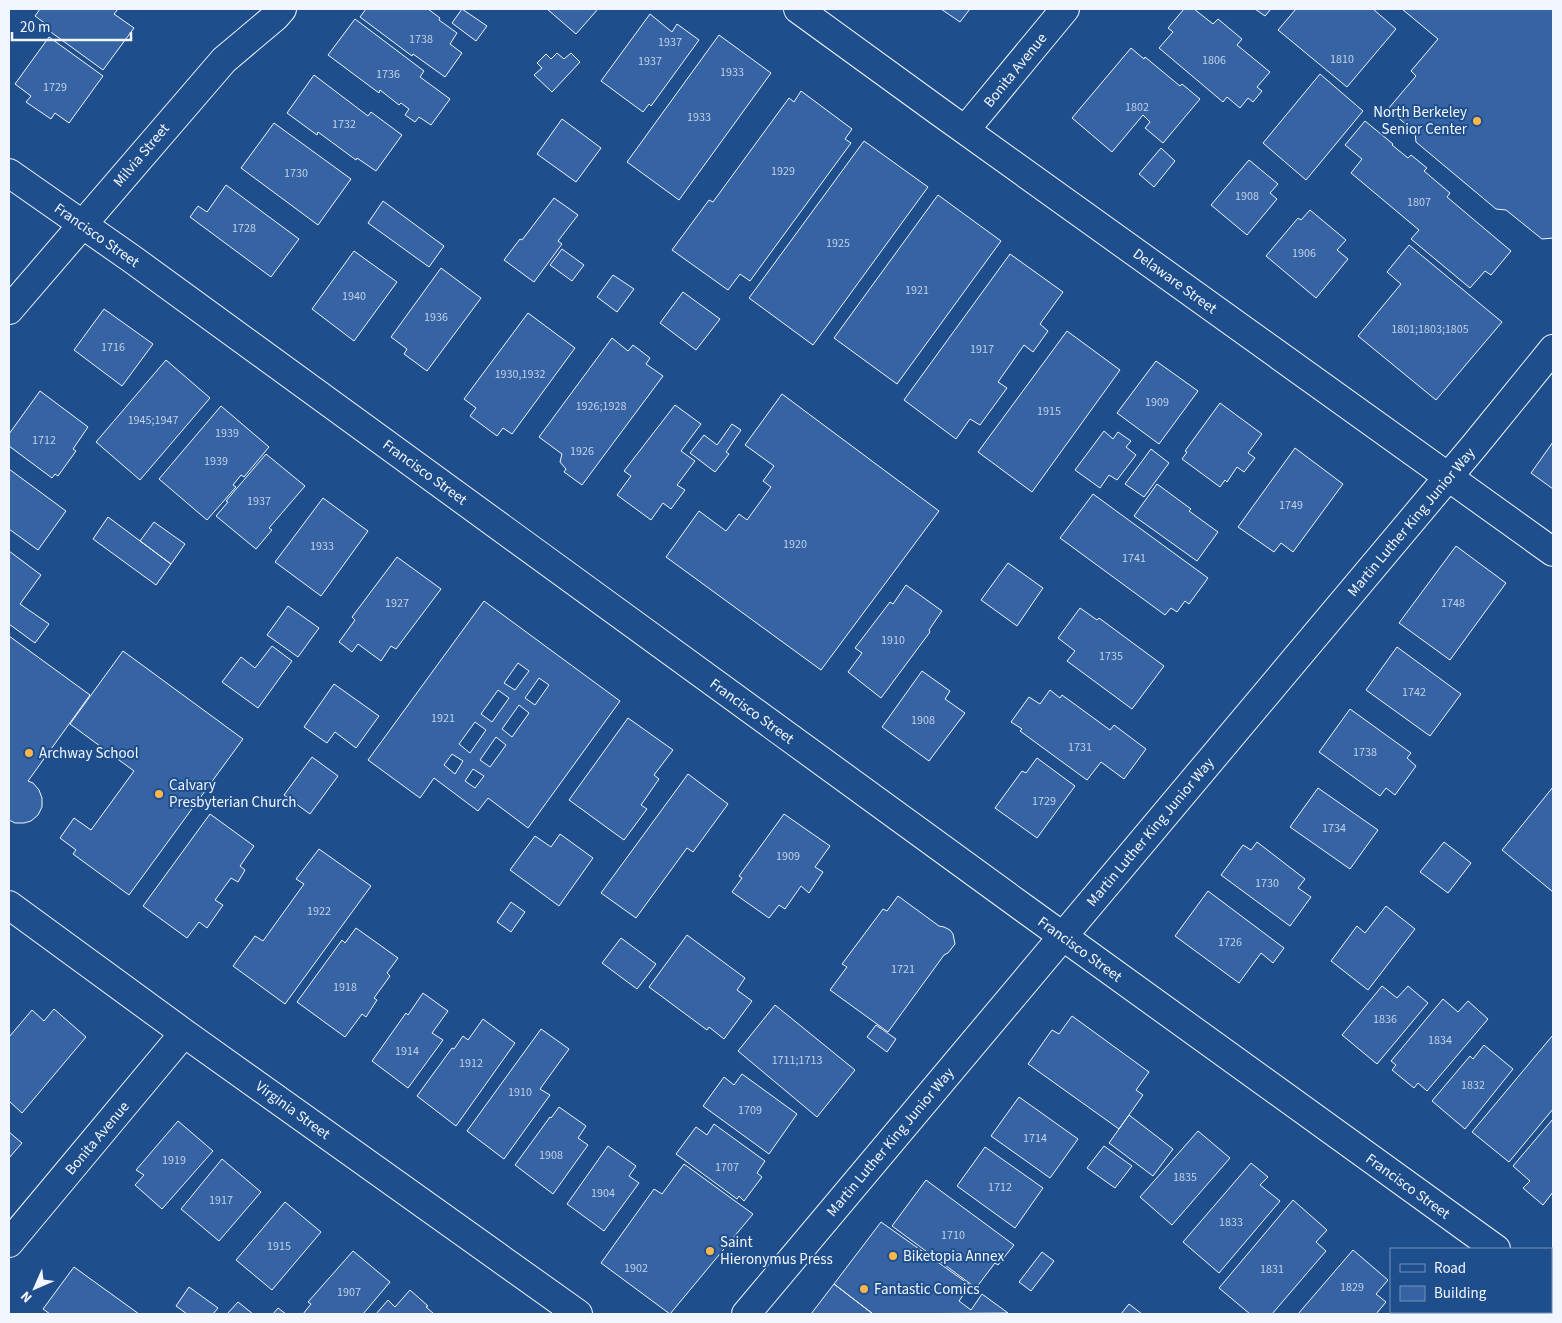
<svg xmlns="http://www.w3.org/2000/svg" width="1562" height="1323" font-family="'Source Sans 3',sans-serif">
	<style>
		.building { fill: #3563a3; stroke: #f2f6ff; fill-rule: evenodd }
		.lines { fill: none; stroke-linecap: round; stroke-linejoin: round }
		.minor-casing { stroke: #f2f6ff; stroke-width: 30 }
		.tertiary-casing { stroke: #f2f6ff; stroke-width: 30 }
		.minor { stroke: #1f4e8c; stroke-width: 28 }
		.tertiary { stroke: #1f4e8c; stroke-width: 28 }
		.poi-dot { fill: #ffb74d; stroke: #1f4e8c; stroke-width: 2 }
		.labels { text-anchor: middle; stroke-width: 4; stroke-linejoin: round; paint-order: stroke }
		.number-label { font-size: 12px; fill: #c3d1e8 }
		.street-label { font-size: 15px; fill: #f2f6ff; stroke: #1f4e8c }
		.poi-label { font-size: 15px; fill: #f2f6ff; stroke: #1f4e8c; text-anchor: start }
	</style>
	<rect width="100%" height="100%" fill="#1f4e8c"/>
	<path class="building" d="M40,9H118L114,14L134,28L103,70L48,30L50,27L35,16Z
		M366,9H428L440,18L439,20L457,33L450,44L462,53L445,77L413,54L412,56L360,17Z
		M462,9L487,26L476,41L452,23Z
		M547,9H598L576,34Z
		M941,9H970L960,22Z
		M1184,9H1194L1213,24L1218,19L1242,39L1237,45L1270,72L1257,87L1262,91L1253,102L1248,98L1240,108L1227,97L1223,102L1159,48L1173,32L1168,28Z
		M1255,9H1271L1265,16Z
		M1296,9H1373L1396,29L1347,87L1278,30Z
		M1402,9H1553V238L1542,239L1506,210L1496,209L1416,142L1415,132L1388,109L1416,76L1411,71L1438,39Z
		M650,14L672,32L677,24L699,40L651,106L649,104L643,112L601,81Z
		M355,19L424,71L420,77L450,99L431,125L419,117L415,122L405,115L409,109L401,103L399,105L380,90L379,93L328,55Z
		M719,35L771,73L679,200L627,162Z
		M49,37L103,76L69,123L55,113L51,119L26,102L31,96L15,84Z
		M1131,48L1144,59L1145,57L1180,86L1182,84L1200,99L1163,143L1145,128L1150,122L1143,115L1112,152L1072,118Z
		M557,53L564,59L571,53L580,62L552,92L534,75L542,68L537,63L546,54L551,59Z
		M1320,74L1363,111L1306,180L1263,143Z
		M314,75L368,116L371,112L402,135L376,171L357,158L356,160L318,132L317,135L287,113Z
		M801,91L852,129L845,139L851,143L750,281L740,274L728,290L672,250L709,200L713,202L789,98L794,102Z
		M562,119L601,148L576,182L537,154Z
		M1365,121L1393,144L1392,145L1408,158L1411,155L1427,168L1424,171L1450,193L1447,197L1511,251L1491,275L1485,271L1470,288L1411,239L1419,230L1351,173L1362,159L1345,145Z
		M274,123L351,179L318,225L241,168Z
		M864,141L928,187L813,345L749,298Z
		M1161,148L1175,161L1154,187L1139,174Z
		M1249,160L1278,184L1270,193L1277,199L1247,235L1211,205Z
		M226,185L299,239L271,277L190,217L198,206L207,212Z
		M938,195L1001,241L897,384L834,338Z
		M554,198L578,215L558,241L562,244L534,282L504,260L520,239L522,240Z
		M383,201L444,246L429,267L368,223Z
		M1310,210L1346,240L1337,250L1348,259L1316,298L1266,256L1298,218L1301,220Z
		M1409,245L1502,322L1436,400L1358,336L1401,284L1387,272Z
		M562,249L584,265L572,281L550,265Z
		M354,251L397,282L354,341L312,309Z
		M1010,254L1063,292L1040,324L1048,331L1033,352L1024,345L998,382L1007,388L980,425L970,419L956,439L904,400Z
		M441,268L481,298L427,371L404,354L407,349L391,337Z
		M613,275L634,289L617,312L597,297Z
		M683,292L720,319L696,350L660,323Z
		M104,309L153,344L122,386L74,350Z
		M528,313L575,348L512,434L503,428L497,436L470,416L476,408L464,399Z
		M1067,331L1120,370L1032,492L978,452Z
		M612,338L628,351L633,345L650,358L646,364L663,376L582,485L564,472L566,469L560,462L562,454L539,437Z
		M166,360L210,398L140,480L96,442Z
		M1156,361L1198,391L1159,444L1117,413Z
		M40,391L88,427L73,449L76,451L58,476L55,474L52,478L9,446V434Z
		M782,394L939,511L821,670L666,557L699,511L726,531L739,514L747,520L771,487L763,481L774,466L745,445Z
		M1220,403L1262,434L1248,453L1255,458L1244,472L1237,467L1227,482L1225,480L1220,487L1182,459L1187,452L1185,451Z
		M675,405L701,424L681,451L695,461L677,485L685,490L671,509L663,503L651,520L617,495L631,476L624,471Z
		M221,406L269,447L244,477L241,475L233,485L236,487L207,520L159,479Z
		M732,424L741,430L726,452L729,454L715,472L690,453L704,435L717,445Z
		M1104,431L1113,439L1118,432L1131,441L1126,447L1136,455L1117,480L1109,475L1100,488L1075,470Z
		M1553,442V489L1531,473Z
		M1295,448L1343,484L1293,552L1281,543L1274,552L1238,527Z
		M1151,449L1169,463L1144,497L1125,484Z
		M266,454L305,486L269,528L272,530L256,549L216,516L228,502L226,501Z
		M9,469L66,511L38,550L9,529Z
		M1157,484L1191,509L1189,511L1218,532L1197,561L1134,516Z
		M1093,494L1208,578L1189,604L1185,601L1177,612L1171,608L1165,615L1060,538Z
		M323,498L368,531L321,596L275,562Z
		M108,517L171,564L156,585L93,539Z
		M154,522L185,544L171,564L140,541Z
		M1456,546L1506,583L1450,660L1399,623Z
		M9,551L41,575L20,604L49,624L35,643L9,624Z
		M397,557L441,589L396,649L391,646L381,661L358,644L352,652L339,642L355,620L352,617Z
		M1008,563L1043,588L1017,626L981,600Z
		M906,585L942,611L929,630L930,632L881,698L848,672L862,653L855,648L890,602L893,604Z
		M484,601L620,701L528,828L488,798L478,811L434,778L420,798L368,760ZM518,663L529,671L515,690L504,683ZM539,678L549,685L535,705L525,698ZM498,690L509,698L492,722L481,714ZM519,705L529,713L512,737L502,729ZM475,722L486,730L470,753L459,744ZM496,737L506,745L490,767L480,760ZM452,754L463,761L455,774L444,765ZM473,769L484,776L475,788L465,781Z
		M288,606L319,628L298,657L267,635Z
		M1080,608L1097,620L1099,618L1164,666L1132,709L1067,661L1075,651L1058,638Z
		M9,636L90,695L28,781L33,783L39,790L42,798V807L38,815L31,821L24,823H15L9,820Z
		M272,646L292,661L258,708L222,682L241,657L255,668Z
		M1397,647L1461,694L1430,736L1366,690Z
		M123,651L243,739L129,895L73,854L76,850L60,838L74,818L91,830L134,771L70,724Z
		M922,671L950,691L945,699L965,713L929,761L882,727Z
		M334,684L379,716L356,748L335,732L327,743L304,727Z
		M1050,690L1060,698L1062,695L1110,730L1114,725L1146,749L1124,779L1101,762L1087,780L1020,731L1022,729L1011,722L1029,697L1040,704Z
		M1350,709L1411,753L1407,758L1416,766L1395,795L1386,788L1380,796L1319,752Z
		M628,718L673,750L654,775L659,779L641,805L647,809L624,840L569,800Z
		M312,757L338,776L310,814L284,795Z
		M1037,758L1075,786L1037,838L995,808L1022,771L1026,773Z
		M688,774L728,804L693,852L687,848L636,918L601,893Z
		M1553,787V892L1502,850Z
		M1318,788L1378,830L1350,869L1290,827Z
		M210,814L254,846L240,866L245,870L238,882L231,878L215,900L223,905L207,928L199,922L187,938L143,906Z
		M784,814L830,846L815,867L823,872L809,893L801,886L785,909L779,905L769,918L732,892L742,878L739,876Z
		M560,834L593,858L559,906L510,870L535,836L551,847Z
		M1257,842L1305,879L1298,888L1311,897L1290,926L1221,875L1243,845L1251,850Z
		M1444,842L1471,863L1448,893L1420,872Z
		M319,849L371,886L285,1004L233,966L255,936L263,941L304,884L296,879Z
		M1208,891L1284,948L1273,963L1261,953L1239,983L1175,936Z
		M898,896L939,926L944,927L950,930L953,934L955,944L948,953L944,955L888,1032L830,990L847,967L842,964L883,909L887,911Z
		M511,902L525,912L511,932L497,922Z
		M1386,906L1415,929L1368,990L1331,961L1357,926L1365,933Z
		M356,928L398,958L387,973L390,976L374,998L377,1000L366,1017L362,1014L345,1037L297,1002L342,940L345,943Z
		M687,935L745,978L737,990L752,1001L724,1039L709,1027L707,1030L649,987Z
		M621,938L656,964L637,989L602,963Z
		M1382,986L1397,998L1408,986L1428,1003L1377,1064L1342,1035Z
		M423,993L448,1011L432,1033L443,1040L408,1088L372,1061L406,1013L408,1015Z
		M1443,999L1458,1012L1468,1001L1488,1019L1427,1091L1418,1083L1414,1088L1392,1070L1396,1065L1391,1061Z
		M775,1005L855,1070L817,1117L738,1051Z
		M54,1009L86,1037L22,1113L9,1101V1037L32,1010L44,1021Z
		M1072,1016L1149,1072L1136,1090L1143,1095L1119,1129L1028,1064L1052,1030L1059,1034Z
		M483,1019L515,1043L456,1126L417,1096L452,1048L454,1049L463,1036L468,1040Z
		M876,1025L896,1039L887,1052L867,1037Z
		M541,1029L569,1049L540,1089L550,1095L504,1159L467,1131Z
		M1553,1035V1109L1509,1162L1472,1132Z
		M1484,1045L1513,1069L1465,1129L1432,1101L1470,1056L1473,1059Z
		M742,1074L797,1114L769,1154L703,1106L724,1077L734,1085Z
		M1019,1097L1078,1139L1050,1178L991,1136Z
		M559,1107L586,1126L578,1138L588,1145L553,1194L515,1165L550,1117L551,1118Z
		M1129,1115L1173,1149L1153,1176L1109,1143Z
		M1553,1119V1192L1543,1205L1523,1188L1530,1181L1513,1166Z
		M178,1121L213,1151L162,1209L135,1185L144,1175L136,1170Z
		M714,1124L765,1161L757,1173L762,1177L744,1201L739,1196L737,1199L676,1154L696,1127L707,1135Z
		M1198,1131L1230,1158L1172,1225L1140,1197Z
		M9,1132L22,1143L9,1158Z
		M608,1146L636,1166L629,1176L639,1183L604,1231L567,1204Z
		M1104,1146L1132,1166L1115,1188L1087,1168Z
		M985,1147L1043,1188L1015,1228L957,1186Z
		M222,1159L261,1192L219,1241L181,1209Z
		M1251,1163L1268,1177L1260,1185L1280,1201L1219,1273L1183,1242Z
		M684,1164L753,1214L670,1314L601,1263L654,1189L662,1194Z
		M926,1180L1014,1245L998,1265L995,1263L976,1288L892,1226Z
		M1293,1200L1327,1230L1316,1242L1326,1251L1272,1314H1250L1219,1288Z
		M285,1202L321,1232L272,1290L236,1260Z
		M881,1222L970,1285L959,1301L971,1310L982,1294L1008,1313L873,1314L834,1284Z
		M1353,1250L1388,1280L1376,1294L1386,1302L1376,1314H1298Z
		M353,1251L390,1282L363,1314H303L311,1304L308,1302Z
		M1042,1252L1054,1261L1031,1291L1019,1282Z
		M74,1267L139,1314H50L43,1309Z
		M834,1284L873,1314H811Z
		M189,1287L218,1308L213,1314H187L176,1306Z
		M410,1290L428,1306L426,1307L434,1314H376L388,1300L395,1307Z
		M238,1302L253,1314H227Z
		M1129,1304L1142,1314H1121Z
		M278,1308L286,1314H273Z
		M1394,1312H1441L1444,1314H1392Z"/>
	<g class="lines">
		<defs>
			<path id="minor" d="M798,9L937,110L1553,552
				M965,130L1065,9
				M9,173L132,259L1025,909L1496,1249
				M9,310L224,60L275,17L282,9
				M9,905L184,1033L578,1314
				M9,1243L184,1033
				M1551,1290L1553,1291"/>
			<path id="tertiary" d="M746,1314L1475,445L1553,349"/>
		</defs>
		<use href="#minor" class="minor-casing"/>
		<use href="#tertiary" class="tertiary-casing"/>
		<use href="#minor" class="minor"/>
		<use href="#tertiary" class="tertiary"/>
	</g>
	<g class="poi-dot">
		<circle cx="1477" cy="121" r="5"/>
		<circle cx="29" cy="753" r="5"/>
		<circle cx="159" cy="794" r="5"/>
		<circle cx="710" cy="1251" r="5"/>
		<circle cx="893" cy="1256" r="5"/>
		<circle cx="864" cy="1289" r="5"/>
	</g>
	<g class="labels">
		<g class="number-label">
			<text x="421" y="43">1738</text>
			<text x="670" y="46">1937</text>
			<text x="1342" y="63">1810</text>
			<text x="1214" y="64">1806</text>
			<text x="650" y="65">1937</text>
			<text x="732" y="76">1933</text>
			<text x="388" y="78">1736</text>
			<text x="55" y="91">1729</text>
			<text x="1137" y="111">1802</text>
			<text x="699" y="121">1933</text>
			<text x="344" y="128">1732</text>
			<text x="783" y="175">1929</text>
			<text x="296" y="177">1730</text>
			<text x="1247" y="200">1908</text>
			<text x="1419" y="206">1807</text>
			<text x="244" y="232">1728</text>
			<text x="838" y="247">1925</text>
			<text x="1304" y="257">1906</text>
			<text x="917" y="294">1921</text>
			<text x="354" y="300">1940</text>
			<text x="436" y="321">1936</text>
			<text x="1430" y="333">1801;1803;1805</text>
			<text x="113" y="351">1716</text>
			<text x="982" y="353">1917</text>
			<text x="520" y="378">1930,1932</text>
			<text x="1157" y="406">1909</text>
			<text x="601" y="410">1926;1928</text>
			<text x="1049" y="415">1915</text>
			<text x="153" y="424">1945;1947</text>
			<text x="227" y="437">1939</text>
			<text x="44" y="444">1712</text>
			<text x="582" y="455">1926</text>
			<text x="216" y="465">1939</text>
			<text x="259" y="505">1937</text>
			<text x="1291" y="509">1749</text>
			<text x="795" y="548">1920</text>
			<text x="322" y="550">1933</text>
			<text x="1134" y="562">1741</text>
			<text x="397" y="607">1927</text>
			<text x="1453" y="607">1748</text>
			<text x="893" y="644">1910</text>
			<text x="1111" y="660">1735</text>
			<text x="1414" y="696">1742</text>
			<text x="443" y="722">1921</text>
			<text x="923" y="724">1908</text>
			<text x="1080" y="751">1731</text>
			<text x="1365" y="756">1738</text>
			<text x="1044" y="805">1729</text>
			<text x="1334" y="832">1734</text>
			<text x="788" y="860">1909</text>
			<text x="1267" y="887">1730</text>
			<text x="319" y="915">1922</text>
			<text x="1230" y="946">1726</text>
			<text x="903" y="973">1721</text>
			<text x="345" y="991">1918</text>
			<text x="1385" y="1023">1836</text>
			<text x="1440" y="1044">1834</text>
			<text x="407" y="1055">1914</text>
			<text x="797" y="1064">1711;1713</text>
			<text x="471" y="1067">1912</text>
			<text x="1473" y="1089">1832</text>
			<text x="520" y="1096">1910</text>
			<text x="750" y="1114">1709</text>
			<text x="1035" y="1142">1714</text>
			<text x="551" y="1159">1908</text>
			<text x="174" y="1164">1919</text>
			<text x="727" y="1171">1707</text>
			<text x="1185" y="1181">1835</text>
			<text x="1000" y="1191">1712</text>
			<text x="603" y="1197">1904</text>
			<text x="221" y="1204">1917</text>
			<text x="1231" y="1226">1833</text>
			<text x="953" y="1239">1710</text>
			<text x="279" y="1250">1915</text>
			<text x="636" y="1272">1902</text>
			<text x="1272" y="1273">1831</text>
			<text x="1352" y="1291">1829</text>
			<text x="349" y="1296">1907</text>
		</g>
		<g class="street-label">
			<text transform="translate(1015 70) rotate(-51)" y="5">Bonita Avenue</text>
			<text transform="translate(141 155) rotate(-50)" y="5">Milvia Street</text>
			<text transform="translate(97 235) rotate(35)" y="5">Francisco Street</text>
			<text transform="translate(1175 281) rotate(36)" y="5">Delaware Street</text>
			<text transform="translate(425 472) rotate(36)" y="5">Francisco Street</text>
			<text transform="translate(1411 522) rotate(-50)" y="5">Martin Luther King Junior Way</text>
			<text transform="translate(752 711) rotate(36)" y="5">Francisco Street</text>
			<text transform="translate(1150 832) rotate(-50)" y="5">Martin Luther King Junior Way</text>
			<text transform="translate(1080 949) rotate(36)" y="5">Francisco Street</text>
			<text transform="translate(293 1110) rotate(36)" y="5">Virginia Street</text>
			<text transform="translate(97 1138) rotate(-50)" y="5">Bonita Avenue</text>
			<text transform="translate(890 1142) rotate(-50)" y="5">Martin Luther King Junior Way</text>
			<text transform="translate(1408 1186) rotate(36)" y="5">Francisco Street</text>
		</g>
		<g class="poi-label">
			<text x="1467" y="117" text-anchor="end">North Berkeley<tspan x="1467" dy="17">Senior Center</tspan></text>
			<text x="39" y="758">Archway School</text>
			<text x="169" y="790">Calvary<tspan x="169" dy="17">Presbyterian Church</tspan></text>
			<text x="720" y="1247">Saint<tspan x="720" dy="17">Hieronymus Press</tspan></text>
			<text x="903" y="1261">Biketopia Annex</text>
			<text x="874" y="1294">Fantastic Comics</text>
		</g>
	</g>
	<rect width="1562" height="1323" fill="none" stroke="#f2f6ff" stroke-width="20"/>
	<rect x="1390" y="1248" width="162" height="65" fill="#1f4e8c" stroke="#7391ba"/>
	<rect x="1400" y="1264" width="25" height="8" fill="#1f4e8c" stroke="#7391ba"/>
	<text x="1434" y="1273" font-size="15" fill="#f2f6ff">Road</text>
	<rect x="1400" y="1286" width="25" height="15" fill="#3563a3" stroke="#7391ba"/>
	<text x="1434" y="1298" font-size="15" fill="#f2f6ff">Building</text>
	<g transform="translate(35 1288) rotate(225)" stroke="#1f4e8c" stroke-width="4" paint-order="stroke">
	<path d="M0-4L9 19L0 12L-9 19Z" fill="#f2f6ff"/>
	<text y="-8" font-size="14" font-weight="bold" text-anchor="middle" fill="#f2f6ff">N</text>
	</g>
	<path d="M12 32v8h119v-8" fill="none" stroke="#f2f6ff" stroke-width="2.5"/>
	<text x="20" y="32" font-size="15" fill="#f2f6ff" stroke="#1f4e8c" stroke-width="4" paint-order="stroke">20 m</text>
</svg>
